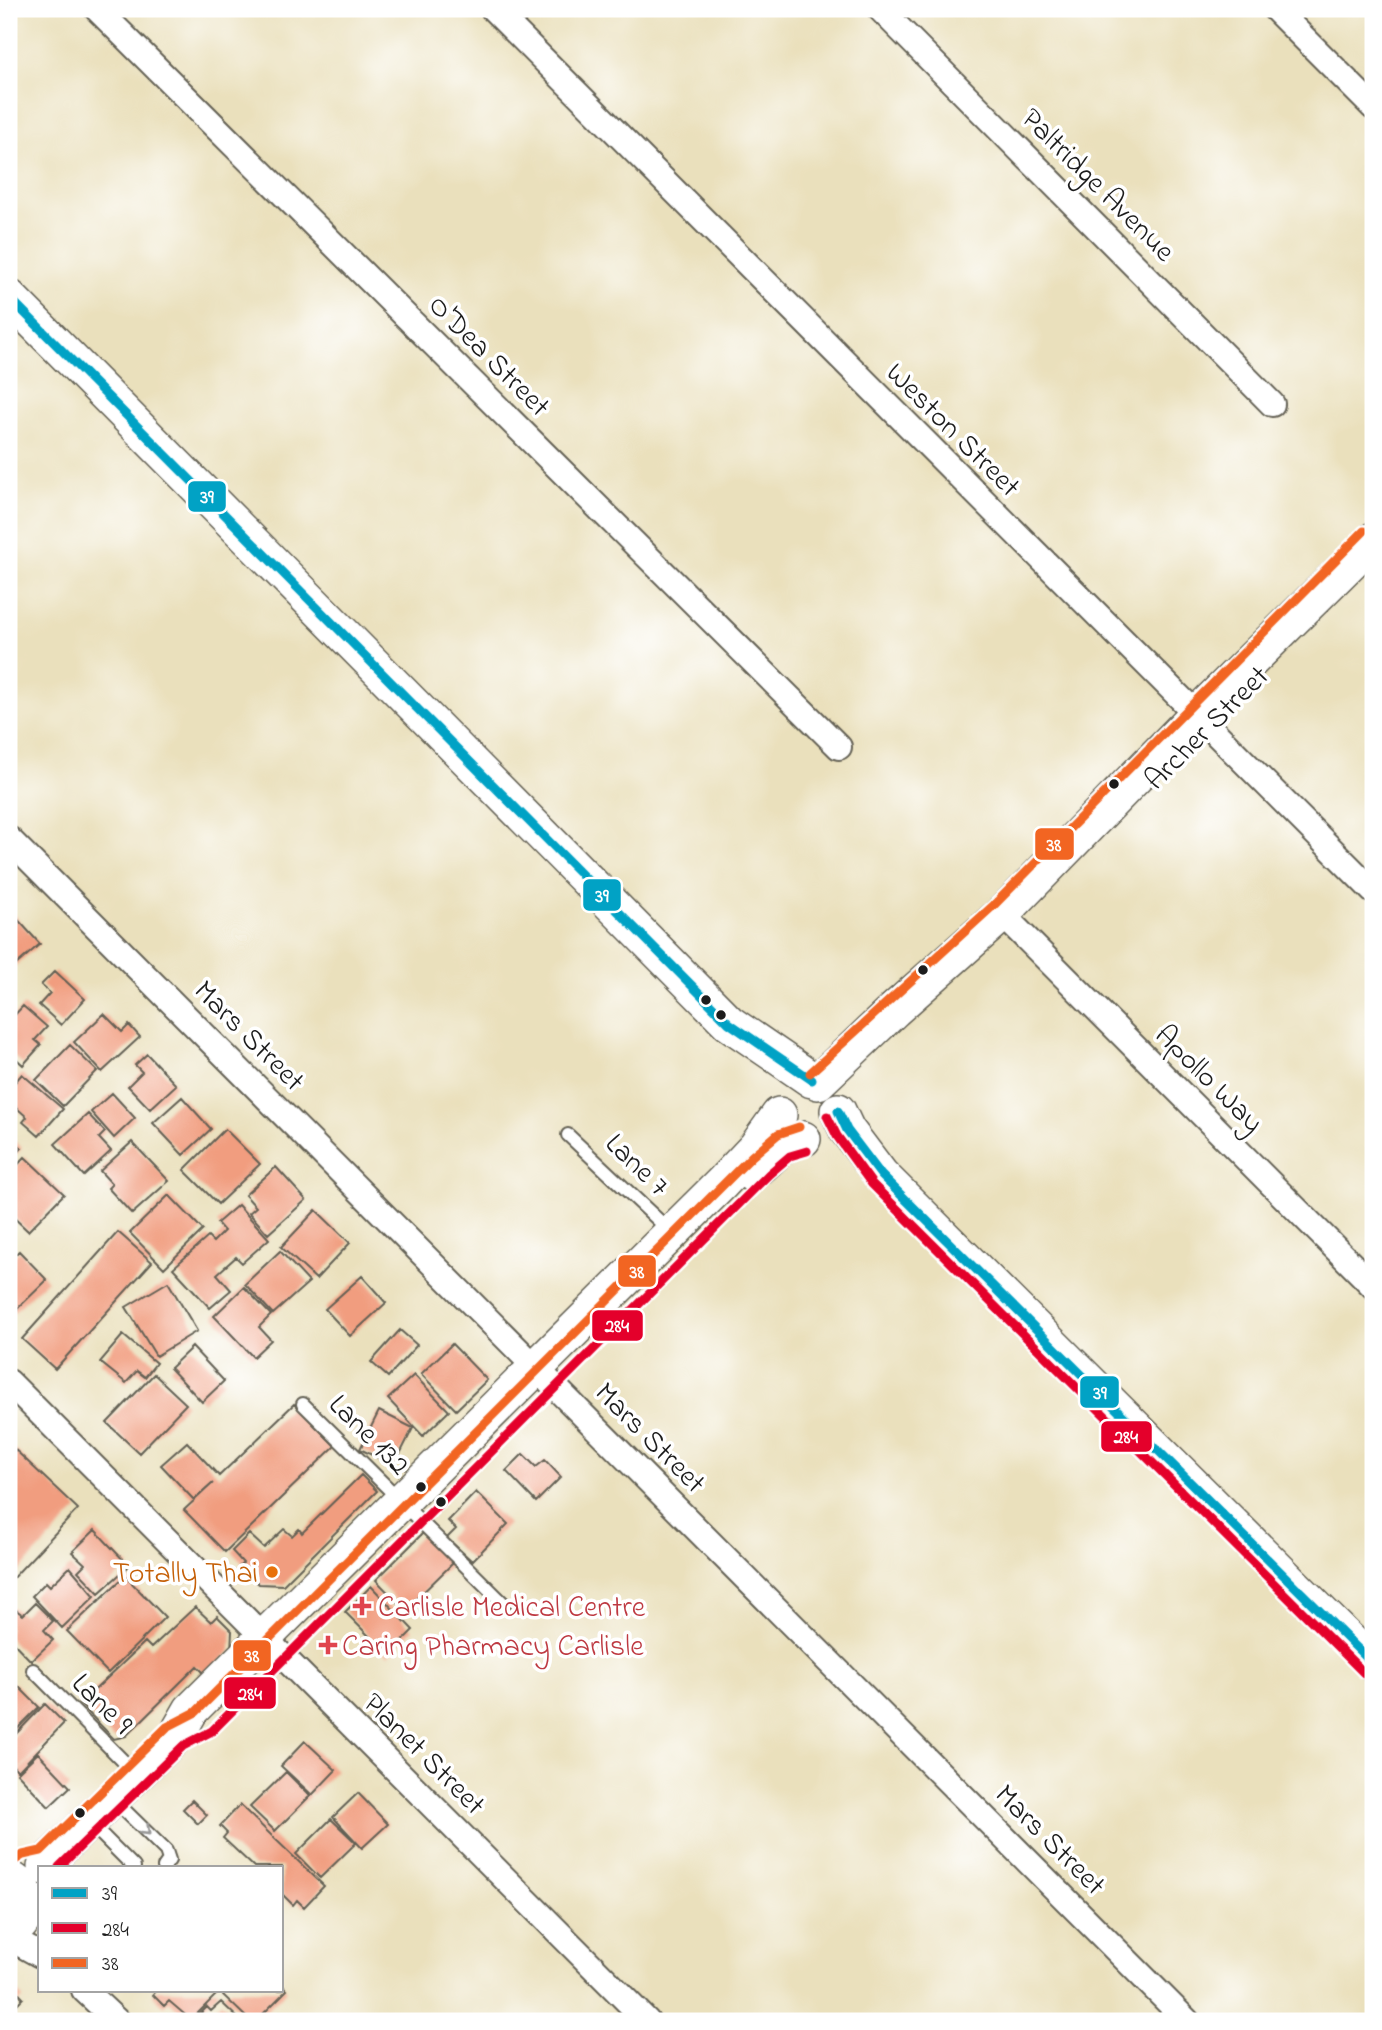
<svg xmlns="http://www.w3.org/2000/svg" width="1382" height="2030" font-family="'Indie Flower',sans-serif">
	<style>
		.building { fill: #f19d7f }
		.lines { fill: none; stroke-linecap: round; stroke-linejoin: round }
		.lane-casing { stroke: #646154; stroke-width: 16 }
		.street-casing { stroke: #646154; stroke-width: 28 }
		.secondary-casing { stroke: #646154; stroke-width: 38 }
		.lane { stroke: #fff; stroke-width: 12 }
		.street { stroke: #fff; stroke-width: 24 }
		.secondary { stroke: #fff; stroke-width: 35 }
		.bus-1-casing { stroke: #fff; stroke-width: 14 }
		.bus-2-casing { stroke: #fff; stroke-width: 14 }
		.bus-3-casing { stroke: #fff; stroke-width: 14 }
		.bus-1 { stroke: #01a2c5; stroke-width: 9 }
		.bus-2 { stroke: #e4002b; stroke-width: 9 }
		.bus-3 { stroke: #f26522; stroke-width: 9 }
		.oneway { stroke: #999 }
		.bus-dot { fill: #1c1c1c; stroke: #fff; stroke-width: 2.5 }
		.food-dot { fill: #e8710a; stroke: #fff; stroke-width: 2.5 }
		.health-dot { fill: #e0444e; stroke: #fff; stroke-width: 2.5 }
		.labels { text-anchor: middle; stroke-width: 7; stroke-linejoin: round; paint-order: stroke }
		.street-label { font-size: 30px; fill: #1c1c1c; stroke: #fff }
		.food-label { font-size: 30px; fill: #c56008; stroke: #fff; text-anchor: end }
		.health-label { font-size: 30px; fill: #be3a42; stroke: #fff; text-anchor: start }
		.line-badge { stroke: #fff; stroke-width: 2.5 }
		.badge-label { font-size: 19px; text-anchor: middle; font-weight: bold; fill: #fff }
	</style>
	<rect width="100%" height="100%" fill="#fff"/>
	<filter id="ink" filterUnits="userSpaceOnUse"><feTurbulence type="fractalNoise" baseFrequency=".0143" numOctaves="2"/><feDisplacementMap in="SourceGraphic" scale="14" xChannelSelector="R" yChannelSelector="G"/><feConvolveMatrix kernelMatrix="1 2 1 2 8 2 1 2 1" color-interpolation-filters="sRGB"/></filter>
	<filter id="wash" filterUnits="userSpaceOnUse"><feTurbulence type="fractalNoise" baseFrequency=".00686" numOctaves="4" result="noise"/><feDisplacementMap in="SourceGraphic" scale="28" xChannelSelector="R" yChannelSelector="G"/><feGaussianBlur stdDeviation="1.57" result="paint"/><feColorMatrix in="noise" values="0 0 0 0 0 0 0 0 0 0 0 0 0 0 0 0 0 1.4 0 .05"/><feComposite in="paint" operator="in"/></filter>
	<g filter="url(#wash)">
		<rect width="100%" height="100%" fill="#eae0bc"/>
		<g id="blocks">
			<path class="building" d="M11,912L40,944L9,971V914Z
				M55,971L85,999L61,1025L39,1005L50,993L41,985Z
				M23,1006L47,1027L35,1040L41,1045L23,1065L9,1052V1021Z
				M104,1014L122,1032L129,1025L140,1037L102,1072L74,1042Z
				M70,1045L97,1071L63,1106L36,1080Z
				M147,1054L176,1085L150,1109L128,1086L142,1072L135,1065Z
				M22,1074L63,1109L39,1136L23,1122L27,1117L9,1101V1089Z
				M112,1093L135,1118L114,1138L91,1112Z
				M182,1097L211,1129L183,1155L153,1123Z
				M88,1114L105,1132L99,1138L111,1151L84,1176L55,1144Z
				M9,1123L15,1129L9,1136L22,1148L9,1162Z
				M225,1129L260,1164L218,1204L184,1170Z
				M132,1142L169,1181L132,1214L108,1188L112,1184L100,1171Z
				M25,1157L64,1194L28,1231L9,1213V1174Z
				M276,1167L306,1200L268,1234L249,1213L256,1207L245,1195Z
				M169,1195L203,1230L164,1268L130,1233Z
				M238,1205L269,1239L242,1263L236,1257L217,1274L231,1290L210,1308L173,1268L208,1237L213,1242L224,1231L217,1223Z
				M316,1210L350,1243L316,1279L281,1247Z
				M118,1232L152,1262L55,1369L22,1339Z
				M19,1251L47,1280L9,1317V1260Z
				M280,1251L309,1282L273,1314L245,1284Z
				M362,1276L386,1303L350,1336L325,1309Z
				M168,1282L197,1331L156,1356L126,1307Z
				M244,1287L271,1315L259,1327L271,1340L253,1357L214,1316Z
				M400,1330L417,1345L388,1377L371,1362Z
				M123,1335L156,1363L145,1377L137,1371L126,1383L100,1362Z
				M452,1344L487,1380L456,1410L421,1374Z
				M192,1347L224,1381L202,1402L170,1368Z
				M154,1374L186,1404L139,1453L107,1423Z
				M414,1375L449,1411L423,1436L388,1399Z
				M294,1404L335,1446L225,1552L184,1510L213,1483L194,1500L161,1465L187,1442L219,1476Z
				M379,1411L413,1428L394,1466L360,1449Z
				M9,1444L78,1509L9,1582Z
				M523,1454L536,1467L545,1460L561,1477L536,1502L506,1471Z
				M361,1475L377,1491L283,1585L259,1584L240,1566L243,1563L232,1551L249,1534L264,1548L284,1529L292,1536L299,1529L302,1533Z
				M476,1492L508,1524L472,1561L447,1538L456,1529L448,1521Z
				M95,1530L129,1566L99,1593L78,1571L85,1564L72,1552Z
				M423,1533L453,1563L405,1610L376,1580Z
				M70,1567L95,1596L62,1628L32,1596L46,1582L50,1586Z
				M125,1576L165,1617L108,1673L67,1631Z
				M371,1586L413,1630L388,1655L345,1612Z
				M35,1603L53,1621L44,1630L53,1640L31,1661L9,1638V1605L23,1615Z
				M195,1607L211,1622L217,1616L232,1631L231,1651L206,1675L197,1666L126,1736L114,1739L80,1704L145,1642L151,1648Z
				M15,1683L39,1707L9,1737V1689Z
				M45,1704L64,1723L18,1771L9,1762V1741Z
				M305,1741L336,1770L312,1795L281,1766Z
				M38,1753L70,1787L49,1807L17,1773Z
				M286,1772L310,1796L275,1831L250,1807Z
				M358,1793L388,1824L362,1848L333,1817Z
				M192,1800L207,1815L198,1824L183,1809Z
				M240,1805L324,1886L304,1907L297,1900L293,1905L282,1894V1867H254L223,1838L227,1833L220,1826Z
				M331,1819L356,1843L320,1878L296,1854Z
				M9,1983L23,1998L9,2012Z
				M282,1985L287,1990L256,2021H250L223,1995L227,1990H282Z
				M157,1990H216L219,1992L191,2020L169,2001L164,2006L153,1995Z
				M221,2002L241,2021H193L207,2007L211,2011Z"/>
		</g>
	</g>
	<g filter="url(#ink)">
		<use href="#blocks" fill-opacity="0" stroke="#646154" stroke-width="2"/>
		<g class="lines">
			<defs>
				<path id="lane" d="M568,1135L671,1232
					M303,1404L400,1500
					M411,1512L504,1604
					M33,1670L136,1774
					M115,1801L166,1851L169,1860L164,1867
					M90,1823L134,1867"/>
				<path id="street" d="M97,9L839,747
					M493,9L1373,891
					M880,9L1272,404
					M1275,9L1373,107
					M9,839L1187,2021
					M1002,914L1373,1286
					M9,1382L647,2021
					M9,1933L22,1945L40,1955
					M84,1990L117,2021"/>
				<path id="secondary" d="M9,297L729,1023L812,1080
					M818,1082L894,1010L1002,914L1195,716L1373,540
					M838,1111L847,1130L881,1175L1373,1664
					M752,1174L784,1145L803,1139
					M45,1867L47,1862L176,1736L191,1710L722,1183L756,1147L779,1115
					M9,1878C34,1890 33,1920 9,1933"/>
			</defs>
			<use href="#lane" class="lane-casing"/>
			<use href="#street" class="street-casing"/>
			<use href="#secondary" class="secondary-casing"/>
			<use href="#lane" class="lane"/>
			<use href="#street" class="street"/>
			<use href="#secondary" class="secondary"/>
			<defs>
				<path id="bus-1" d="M9,297L729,1023L812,1080
					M838,1111L847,1130L881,1175L1373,1664"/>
				<path id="bus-2" d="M827,1116L837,1136L872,1184L1364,1673
					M59,1867L183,1746L212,1731L769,1174L790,1156L807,1151"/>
				<path id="bus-3" d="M810,1073L994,905L1364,531
					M9,1864L23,1855L41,1851L167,1727L196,1712L752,1156L778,1134L799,1127"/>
			</defs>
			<use href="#bus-1" class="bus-1-casing"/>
			<use href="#bus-2" class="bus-2-casing"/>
			<use href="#bus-3" class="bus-3-casing"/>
			<use href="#bus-1" class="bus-1"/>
			<use href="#bus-2" class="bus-2"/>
			<use href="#bus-3" class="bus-3"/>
		</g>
		<defs><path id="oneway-chevron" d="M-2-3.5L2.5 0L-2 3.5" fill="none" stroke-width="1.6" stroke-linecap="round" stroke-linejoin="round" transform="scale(1.75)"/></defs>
		<use class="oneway" href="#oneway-chevron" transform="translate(146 1831) rotate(44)"/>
	</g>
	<g class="bus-dot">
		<circle cx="1114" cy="784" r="6"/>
		<circle cx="923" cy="970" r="6"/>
		<circle cx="706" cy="1000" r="6"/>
		<circle cx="721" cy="1015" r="6"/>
		<circle cx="421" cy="1487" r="6"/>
		<circle cx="441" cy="1502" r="6"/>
		<circle cx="80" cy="1813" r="6"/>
	</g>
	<circle class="food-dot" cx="272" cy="1572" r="7"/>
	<g class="health-dot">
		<path d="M358.5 1595.5h7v7h7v7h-7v7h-7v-7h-7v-7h7z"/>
		<path d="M324.5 1634.5h7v7h7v7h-7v7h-7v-7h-7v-7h7z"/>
	</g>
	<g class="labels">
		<g class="street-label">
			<text transform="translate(1099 184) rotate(45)" y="10">Paltridge Avenue</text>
			<text transform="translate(490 355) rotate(45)" y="10">O'Dea Street</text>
			<text transform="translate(954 429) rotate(45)" y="10">Weston Street</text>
			<text transform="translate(1206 727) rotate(-45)" y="10">Archer Street</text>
			<text transform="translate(250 1035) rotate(45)" y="10">Mars Street</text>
			<text transform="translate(1210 1078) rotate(45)" y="10">Apollo Way</text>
			<text transform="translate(638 1164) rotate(44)" y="10">Lane 7</text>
			<text transform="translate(370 1434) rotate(45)" y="10">Lane 132</text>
			<text transform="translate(651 1437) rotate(45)" y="10">Mars Street</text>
			<text transform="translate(103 1703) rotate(45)" y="10">Lane 9</text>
			<text transform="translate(425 1753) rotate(45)" y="10">Planet Street</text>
			<text transform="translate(1051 1839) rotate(45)" y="10">Mars Street</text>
		</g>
		<g class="food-label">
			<text x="258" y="1582">Totally Thai</text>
		</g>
		<g class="health-label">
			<text x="378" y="1616">Carlisle Medical Centre</text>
			<text x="342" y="1655">Caring Pharmacy Carlisle</text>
		</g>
	</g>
	<g class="line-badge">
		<rect x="187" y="480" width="40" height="33" rx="7" fill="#01a2c5"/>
		<rect x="1034" y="827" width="41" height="34" rx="7" fill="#f26522"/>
		<rect x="582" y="878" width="40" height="34" rx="7" fill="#01a2c5"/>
		<rect x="617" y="1254" width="40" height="34" rx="7" fill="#f26522"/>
		<rect x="591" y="1309" width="53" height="33" rx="7" fill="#e4002b"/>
		<rect x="1079" y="1375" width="41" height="34" rx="7" fill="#01a2c5"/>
		<rect x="1100" y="1420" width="53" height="33" rx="7" fill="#e4002b"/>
		<rect x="232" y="1639" width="40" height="33" rx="7" fill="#f26522"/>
		<rect x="223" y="1676" width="54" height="34" rx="7" fill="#e4002b"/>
	</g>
	<g class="badge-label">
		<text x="207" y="503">39</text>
		<text x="1054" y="851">38</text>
		<text x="602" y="902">39</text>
		<text x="637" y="1278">38</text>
		<text x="617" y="1332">284</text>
		<text x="1100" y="1399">39</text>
		<text x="1126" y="1443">284</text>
		<text x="252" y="1662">38</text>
		<text x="250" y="1700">284</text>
	</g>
	<rect width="1382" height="2030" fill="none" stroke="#fff" stroke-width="35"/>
	<rect x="38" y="1866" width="245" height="126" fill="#ffffff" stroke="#a4a4a4" stroke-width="2"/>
	<rect x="52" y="1888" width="35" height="10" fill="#01a2c5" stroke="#a4a4a4" stroke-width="2"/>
	<text x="102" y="1900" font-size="21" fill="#1c1c1c">39</text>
	<rect x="52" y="1923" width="35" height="10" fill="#e4002b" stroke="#a4a4a4" stroke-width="2"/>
	<text x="102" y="1936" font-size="21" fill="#1c1c1c">284</text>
	<rect x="52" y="1958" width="35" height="10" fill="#f26522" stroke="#a4a4a4" stroke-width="2"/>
	<text x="102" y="1970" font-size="21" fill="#1c1c1c">38</text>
</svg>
